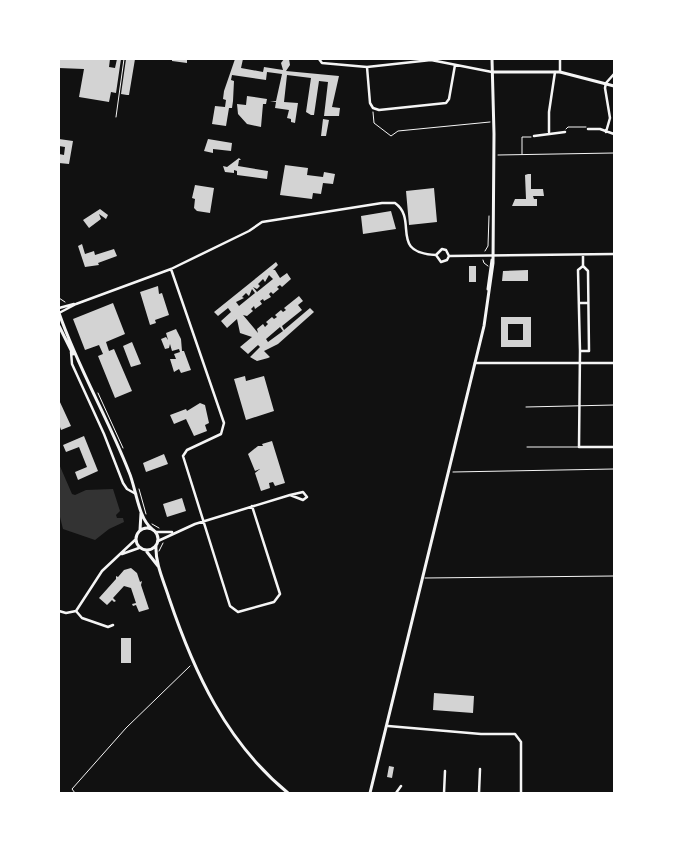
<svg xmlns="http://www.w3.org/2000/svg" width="673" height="852" font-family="'PT Serif',serif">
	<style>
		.water { fill: #333 }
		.building { fill: #d3d3d3; fill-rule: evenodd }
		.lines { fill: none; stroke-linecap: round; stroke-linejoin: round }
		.path { stroke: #f5f5f5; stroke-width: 1 }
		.service { stroke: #f5f5f5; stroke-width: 1 }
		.minor { stroke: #f5f5f5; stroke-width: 2.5 }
		.tertiary { stroke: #f5f5f5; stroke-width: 3 }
		.secondary { stroke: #f5f5f5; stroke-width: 3 }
	</style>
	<rect width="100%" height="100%" fill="#111"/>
	<path class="water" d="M59,464L72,494L75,495L86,490L113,489L120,511L116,515L117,518H123L124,522L109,529L95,540L63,529L59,513Z"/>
	<path class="building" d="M59,59H110L109,67L115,68L117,59H121L116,93L111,92L109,102L79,97L84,69L59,68Z
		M126,59H135L129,95H127L121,94Z
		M172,59H187V63L172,61Z
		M235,59H243L241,68L263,72L264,67L283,70L281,63L284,59H289L290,65L286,71L339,76L332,107L340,108L339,116H324L328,82L319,81L314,115H311L306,112L311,78L287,75L284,102L298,103L295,123L291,122V119L287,118L289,110L275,108L276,102L270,101H276L282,74L267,72L266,80L232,75L231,80L234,81L233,101L232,108H229L226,126L212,124L215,106L225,107L226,100L223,99L224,91Z
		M247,96L267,99L266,104H263L261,127L247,124L238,114L237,104L246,105Z
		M323,119L329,120L326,136H321Z
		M59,139L73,141L69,164L59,163V154L64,155L65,147L59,146Z
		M208,139L232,143L231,151L213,149V153L204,151Z
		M239,158L241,160H239L238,166L268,171L267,179L237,175V171L234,170V173L225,172L223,166L227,167Z
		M285,165L308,168L307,175L323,177L324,172L335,174L333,184L323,183L321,194L313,193L312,199L280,195Z
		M528,174H531V189H543L544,196H533L534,199H537V206H512L515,199H526L525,175Z
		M195,185L214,188L210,213L197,211L194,208L195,199L192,198Z
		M434,188L437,222L409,225L406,191Z
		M100,209L108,215L106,219L99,214L101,219L89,228L83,220Z
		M391,211L396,229L363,234L361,216Z
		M82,244L85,254L94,251L95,255L114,249L117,256L98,263L99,265L85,267L78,246Z
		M276,262L278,265L273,270H275L280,278L287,273L291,279L282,287L280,285L277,287L279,289L273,294L271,292L269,294L271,297L264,301L263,299L260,301L262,304L255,309L254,306L251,309L253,311L247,316L243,315L258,333L257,329L263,324L265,327L268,324L266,322L272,317L274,319L277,317L275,315L281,310L283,312L286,310L284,308L299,296L303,301L298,305L302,310L282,326L284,330L310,308L314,312L278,344L264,351L270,357L268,358L257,361L250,357L260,347L258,345L248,354L240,347L252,337L240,333L237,319L227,328L221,321L231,312L228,308L218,316L214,312ZM269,275L273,279L257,292L253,287L257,289L260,286L258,284L263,279L265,282ZM252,289L255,293L239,306L236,302L244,298L242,297L246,293L249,296ZM280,327L283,331L268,342L266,339Z
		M469,266H476V282H469Z
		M528,270V281H502L503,271Z
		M158,286L159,294L162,293L169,315L155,320L156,323L150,325L140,292Z
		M113,303L125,334L106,342L109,351L114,349L132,391L115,398L98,356L103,354L99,345L85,350L73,319Z
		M501,317H531V347H501ZM508,324H523V340H508Z
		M176,329L181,339L182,351H184L191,370L181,373L179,369L174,372L170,359H176L174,354L180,352L179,349L172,351L170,344L169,348L165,349L161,339L166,337L168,340L166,333Z
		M132,342L141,364L131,367L123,346Z
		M245,376L246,381L264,376L274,411L246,420L234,379Z
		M59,400L71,426L61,430L59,424Z
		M200,403L205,405L209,423L205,425L207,431L194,436L186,419L174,424L170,415L186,409L187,411Z
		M84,436L98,471L78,480L75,472L87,467L79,447L66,452L63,445Z
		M272,441L285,483L275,486L273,482L269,483L270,488L261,491L255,473L260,469L255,471L248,454L258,446H263L262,444Z
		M164,454L168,464L146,472L143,463Z
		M182,498L186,511L167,517L163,504Z
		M131,568L137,573L140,582L142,581L141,585L149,609L139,612L136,605L133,606L132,604L136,603L131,588L124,586L113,598L116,601L114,602L112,600L107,605L99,598L116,579V576L118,577L124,570Z
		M121,638H131V663H121Z
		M434,693L474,696L473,713L433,710Z
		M389,766L394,767L392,778L387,777Z"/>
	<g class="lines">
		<path class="path" d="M373,112L374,123L391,136L398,131L490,122
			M566,129L568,127H586
			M522,154V137H531
			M498,155L614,153
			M485,251L488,246L489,216
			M483,260L484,263L488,266
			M59,298L65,302
			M98,393L123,448
			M453,472L614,469
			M139,489L146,514
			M152,524L159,528
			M159,551L163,543
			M425,578L614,576
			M75,793L72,789L126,728L190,666"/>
		<path class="service" d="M116,117L124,59
			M526,407L614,405
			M527,447H578"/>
		<path class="minor" d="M319,59L322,63L367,67L431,60L492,72
			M367,67L370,103L373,108L379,110L446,103L449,99L455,65
			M560,72V59
			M588,129H600L614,134
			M549,132V112L555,72
			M606,132L610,118L605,88L606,83L614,74
			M534,136L565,132
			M436,255L442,249L446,250L449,256
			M436,255L441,262L447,260L449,256
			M449,256L614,254
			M583,266L588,271L589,351H580L578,270L583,266V255
			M171,269L224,423L221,434L187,450L183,456L230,606L238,612L274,602L280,594L252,506
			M579,303H588
			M59,308L74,304
			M59,313L76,304L171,269L249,231L262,222L382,203H395C419,220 388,253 436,255
			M580,351L579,447H614
			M71,352L72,364L104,434L123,483L127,489L136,494
			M475,363H614
			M156,532H172
			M158,541L195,524L290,495L303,492L307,497L303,500L290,495
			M122,554L139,548
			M59,611L66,613L76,611L82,618L108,627L113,625
			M76,611L102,571L135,540
			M388,726L481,734H515L521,742V793
			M396,793L401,786
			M444,793L445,771
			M479,793L480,769"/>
		<path class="tertiary" d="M492,72H560L614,86
			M59,313C78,368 108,418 129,472C136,488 138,518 152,529
			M59,326L73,354
			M136 539a11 11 0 1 1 22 0a11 11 0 1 1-22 0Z
			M140,530L141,513
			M156,546C155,563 164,582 169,598C194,672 226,742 288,793
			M147,552L158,566"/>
		<path class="secondary" d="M488,289L492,260
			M370,793L484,326L493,263L494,134L492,59"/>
	</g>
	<rect width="673" height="852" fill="none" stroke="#ffffff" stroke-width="120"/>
</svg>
